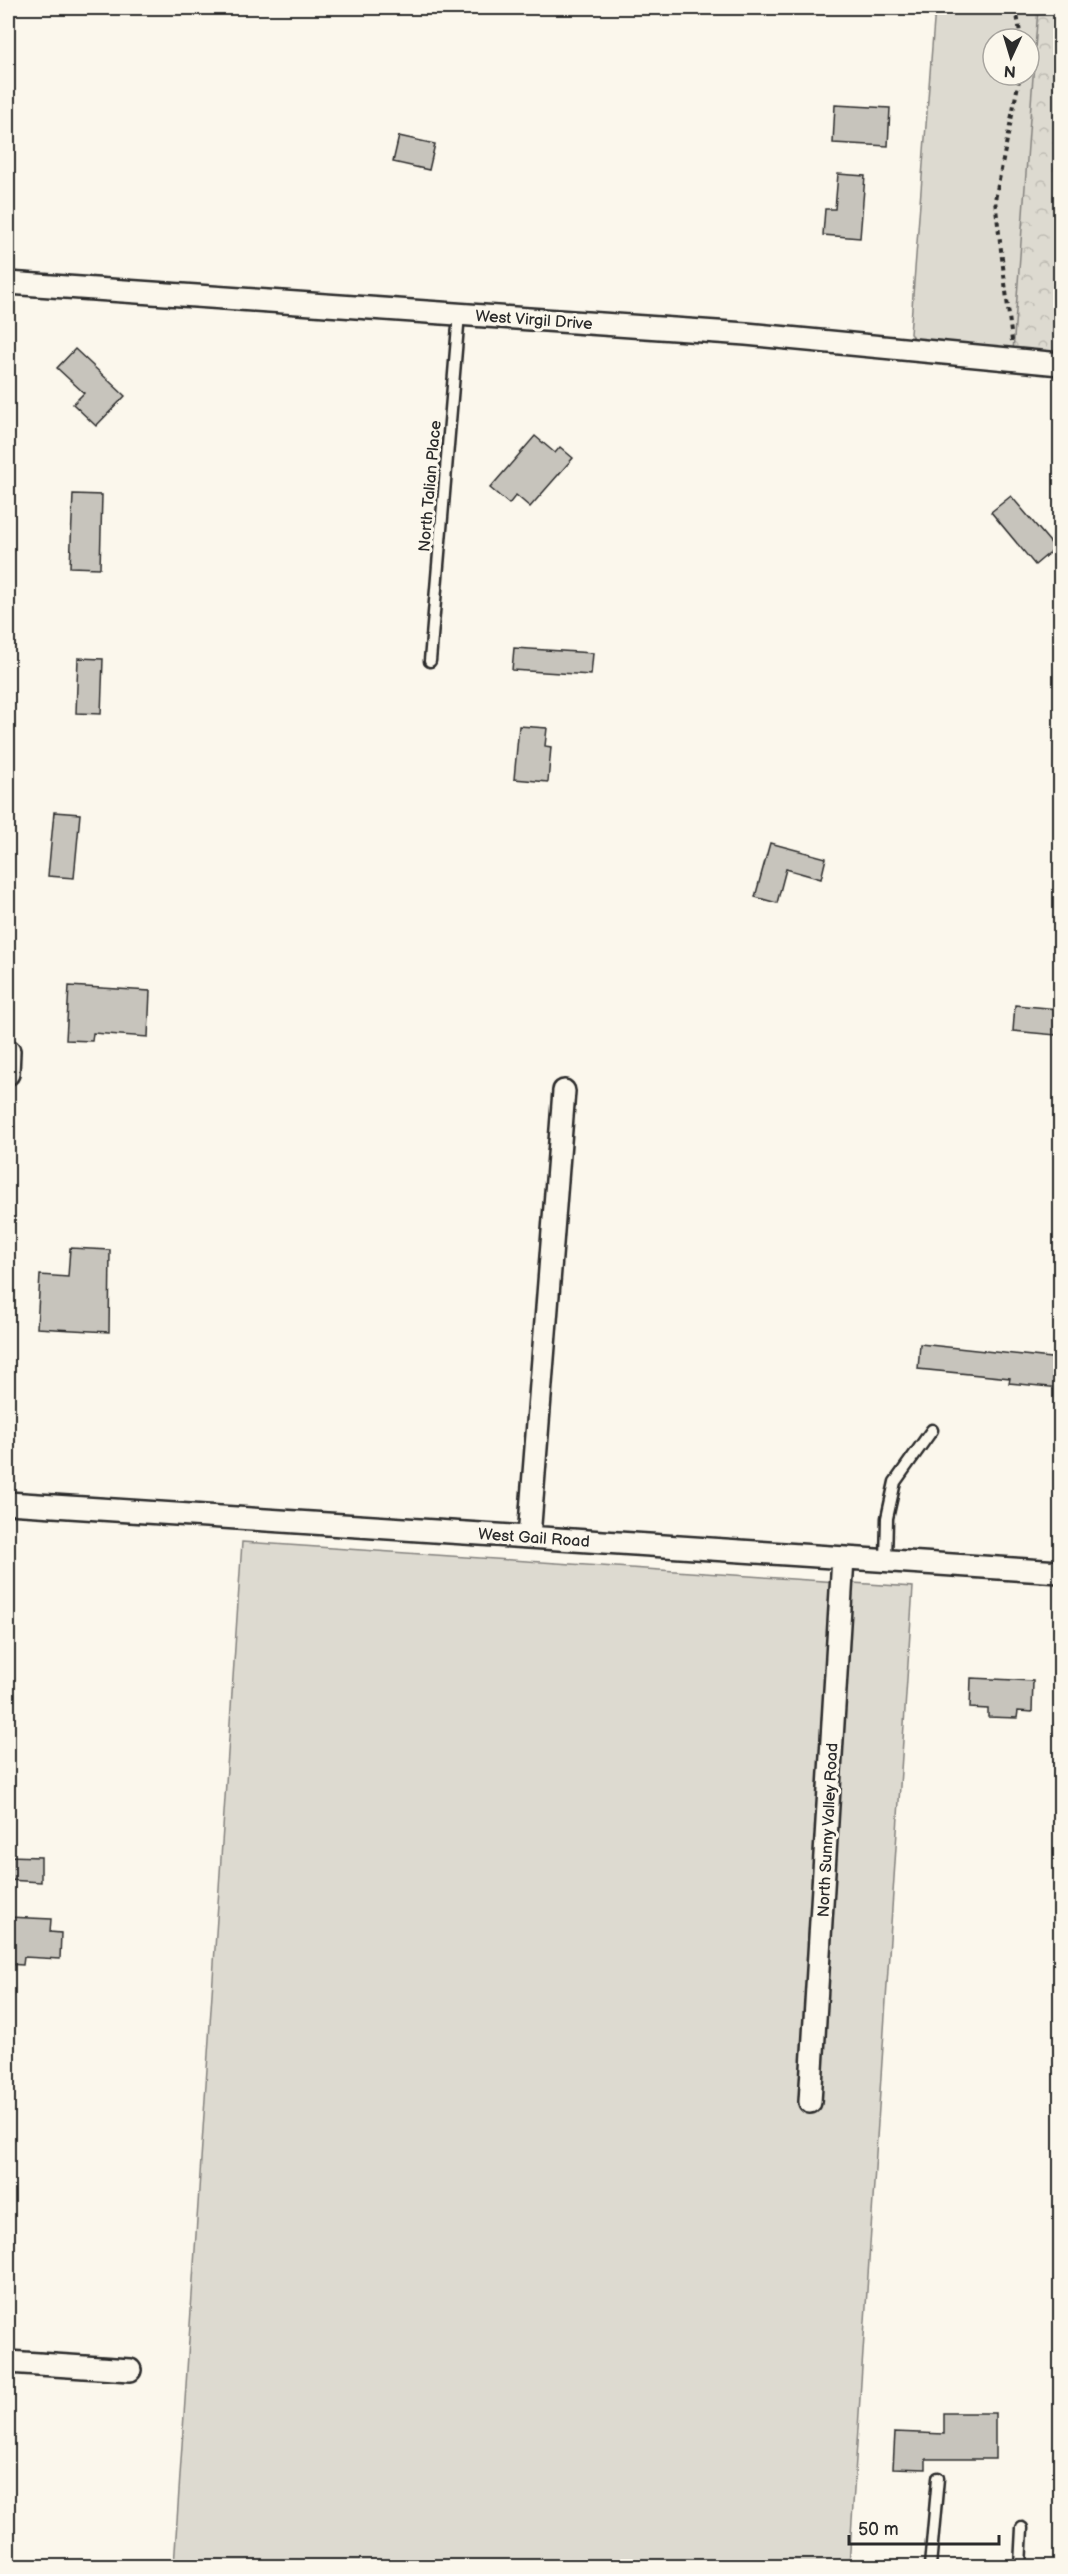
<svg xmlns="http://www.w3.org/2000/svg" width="1068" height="2574" font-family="'Balsamiq Sans',sans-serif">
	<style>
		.grass { fill: #dddad0; stroke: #84827e; stroke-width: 1.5; fill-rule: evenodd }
		.park { fill: url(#park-crowns); stroke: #84827e; stroke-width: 1.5 }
		.building { fill: #c7c4bc; stroke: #2b2b2b; stroke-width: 1.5 }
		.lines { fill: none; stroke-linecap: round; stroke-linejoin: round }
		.lane-casing { stroke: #2b2b2b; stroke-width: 15 }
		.street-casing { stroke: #2b2b2b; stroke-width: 26 }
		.path { stroke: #2b2b2b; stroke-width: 4; stroke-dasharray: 4.5 4.5; stroke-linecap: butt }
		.lane { stroke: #fbf7ec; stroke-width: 10 }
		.street { stroke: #fbf7ec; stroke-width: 21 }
		.labels { text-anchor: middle; stroke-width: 6; stroke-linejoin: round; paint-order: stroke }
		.street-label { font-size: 16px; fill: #2b2b2b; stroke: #fbf7ec }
	</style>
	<defs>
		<pattern id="park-crowns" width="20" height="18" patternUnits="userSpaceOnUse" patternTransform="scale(1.5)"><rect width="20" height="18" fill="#dddad0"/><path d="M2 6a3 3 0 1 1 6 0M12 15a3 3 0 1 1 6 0" fill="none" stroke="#bebbb3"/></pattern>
	</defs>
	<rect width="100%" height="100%" fill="#fbf7ec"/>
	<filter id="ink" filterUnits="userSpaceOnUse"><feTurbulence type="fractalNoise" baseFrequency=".0167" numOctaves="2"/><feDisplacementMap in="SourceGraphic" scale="12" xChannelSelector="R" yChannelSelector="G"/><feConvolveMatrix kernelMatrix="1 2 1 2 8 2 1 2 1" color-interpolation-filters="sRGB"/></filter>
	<g filter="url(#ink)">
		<path class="grass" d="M935,8H1060V356L922,346L910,334ZM993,39H1029V75H993Z
			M242,1542L913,1587L849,2566H174Z"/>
		<path class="park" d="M1038,8H1060V356L1013,352Z"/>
		<path class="building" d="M835,105L890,108L888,146L833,143Z
			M399,136L435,144L429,170L393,162Z
			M838,174L865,176L860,238L823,235L825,209H835Z
			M75,349L125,396L96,426L73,404L84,393L57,368Z
			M535,436L555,453L560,447L573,458L530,507L516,495L509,504L490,488Z
			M73,494L102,495L100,568L70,567Z
			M1011,496L1055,548L1035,565L991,512Z
			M514,648L593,653L591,675L512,670Z
			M78,658L103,659L101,714L76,713Z
			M519,726L547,728L545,746L551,747L548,782L514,779Z
			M54,812L80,814L74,878L48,876Z
			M770,843L826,858L821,879L786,869L777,903L755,897Z
			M69,986L150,991L148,1037L93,1033L92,1041L66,1040Z
			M1015,1005L1058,1009L1056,1035L1013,1031Z
			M70,1248L110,1250L109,1332L37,1328L40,1275L68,1277Z
			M920,1344L1060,1359V1388L1009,1383L1010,1378L918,1369Z
			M971,1678L1033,1681L1032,1712L1018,1711L1017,1718L988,1717V1709L970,1708Z
			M8,1856L41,1857V1882L8,1880Z
			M8,1917L51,1919L50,1932L61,1933L60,1959L24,1957L23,1965L8,1964Z
			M944,2413H995V2459H926V2469L893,2468L895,2432L944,2434Z"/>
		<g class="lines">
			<defs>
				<path id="lane" d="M430,661L459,314
					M886,1561L887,1518L895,1482L932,1430
					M930,2566L938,2478
					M1020,2566L1022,2528"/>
				<path id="street" d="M8,283L746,334L1060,364
					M8,1074L9,1051
					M8,1503L1060,1572
					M529,1537L564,1091
					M810,2102L843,1558
					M8,2362L130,2370"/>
			</defs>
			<use href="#lane" class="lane-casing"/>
			<use href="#street" class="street-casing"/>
			<path class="path" d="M1016,8L1021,39
				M1012,341L995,200L1020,75"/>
			<use href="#lane" class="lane"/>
			<use href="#street" class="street"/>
		</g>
	</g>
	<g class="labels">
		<g class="street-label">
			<text transform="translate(534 319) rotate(4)" y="6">West Virgil Drive</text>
			<text transform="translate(429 486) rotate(-85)" y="6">North Talian Place</text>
			<text transform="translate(534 1537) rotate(4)" y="6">West Gail Road</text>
			<text transform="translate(827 1830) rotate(-87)" y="6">North Sunny Valley Road</text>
		</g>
	</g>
	<rect width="1068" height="2574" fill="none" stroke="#fbf7ec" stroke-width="30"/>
	<rect x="15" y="15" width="1038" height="2544" fill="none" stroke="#2b2b2b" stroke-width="2" filter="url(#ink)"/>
	<g transform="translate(1011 57) rotate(184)"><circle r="28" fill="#fbf7ec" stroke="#a8a59f" stroke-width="1.5"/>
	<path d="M0-4.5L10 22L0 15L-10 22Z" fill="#2b2b2b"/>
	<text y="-9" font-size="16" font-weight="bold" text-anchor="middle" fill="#2b2b2b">N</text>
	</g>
	<path d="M849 2535v9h150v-9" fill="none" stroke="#2b2b2b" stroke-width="3"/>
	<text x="858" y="2535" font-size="18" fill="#2b2b2b" stroke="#fbf7ec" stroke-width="4.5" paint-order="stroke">50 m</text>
</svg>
